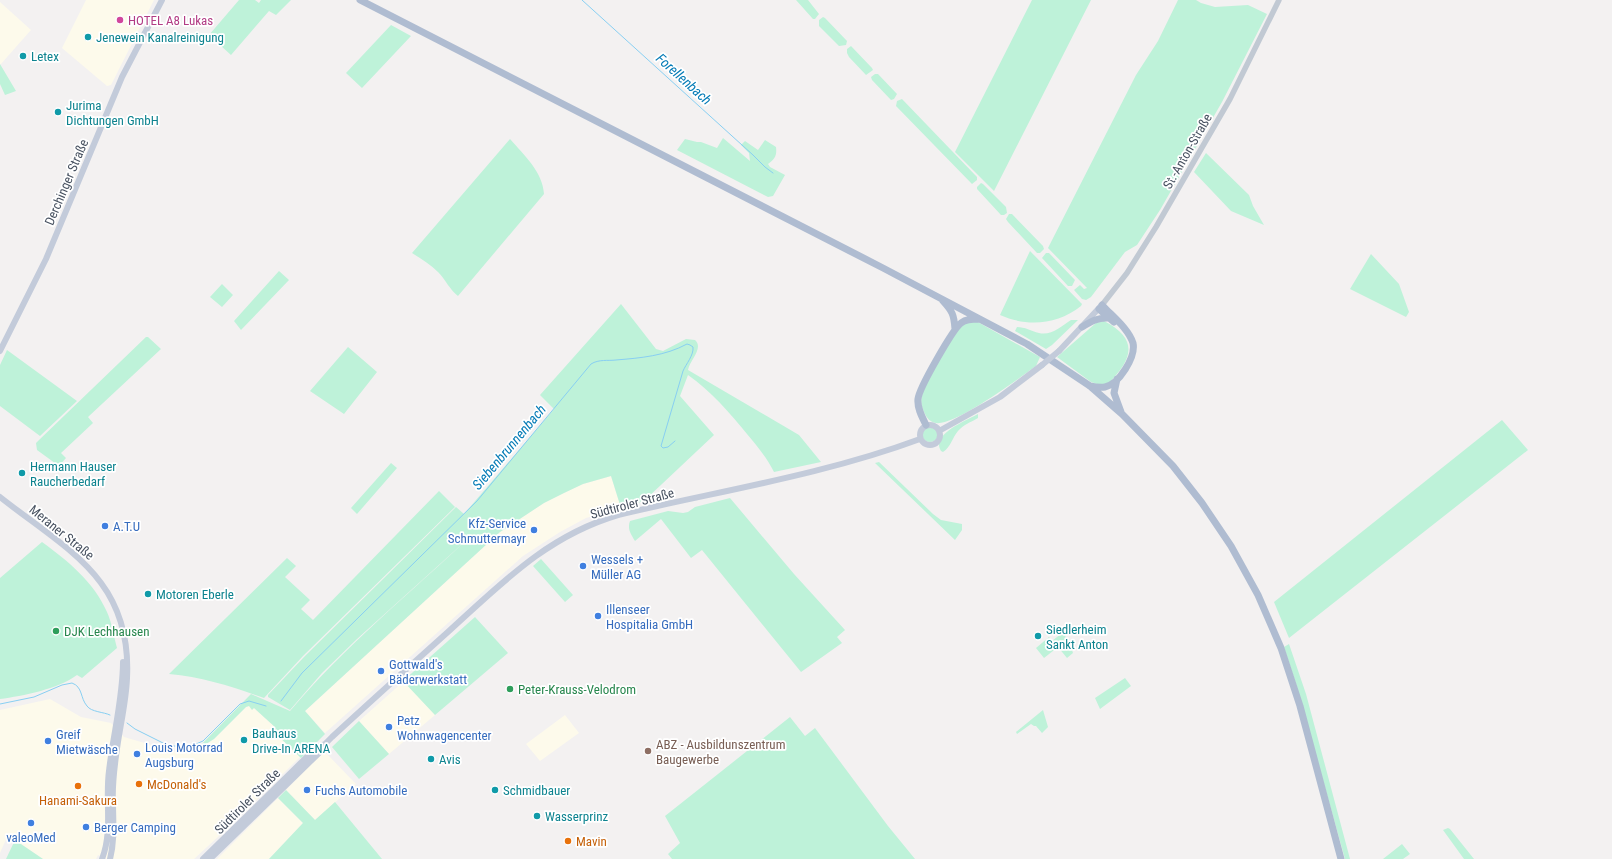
<svg xmlns="http://www.w3.org/2000/svg" width="1612" height="859" font-family="'Roboto Condensed',sans-serif">
	<style>
		.commercial { fill: #fdfaeb }
		.green { fill: #bef2d9 }
		.lines { fill: none; stroke-linecap: round; stroke-linejoin: round }
		.stream { stroke: #88cff2; stroke-width: 1 }
		.tertiary { stroke: #c1c9d3; stroke-width: 5.5 }
		.secondary { stroke: #c3cbda; stroke-width: 6 }
		.primary { stroke: #afbcd1; stroke-width: 7 }
		.secondary-bridge { stroke: #c3cbda; stroke-width: 6 }
		.hotel-dot { fill: #d1479c; stroke: #fff; stroke-width: 1.5 }
		.culture-dot { fill: #0f9aa8; stroke: #fff; stroke-width: 1.5 }
		.shop-dot { fill: #3f7fe0; stroke: #fff; stroke-width: 1.5 }
		.leisure-dot { fill: #2e9e5b; stroke: #fff; stroke-width: 1.5 }
		.education-dot { fill: #8d6e63; stroke: #fff; stroke-width: 1.5 }
		.food-dot { fill: #e8710a; stroke: #fff; stroke-width: 1.5 }
		.labels { text-anchor: middle; stroke-width: 3.5; stroke-linejoin: round; paint-order: stroke }
		.hotel-label { font-size: 13px; fill: #b23c85; stroke: #fff; text-anchor: start }
		.culture-label { font-size: 13px; fill: #0d838f; stroke: #fff; text-anchor: start }
		.street-label { font-size: 13px; fill: #475160; stroke: #fff }
		.shop-label { font-size: 13px; fill: #366cbe; stroke: #fff; text-anchor: start }
		.leisure-label { font-size: 13px; fill: #27864d; stroke: #fff; text-anchor: start }
		.education-label { font-size: 13px; fill: #785e54; stroke: #fff; text-anchor: start }
		.food-label { font-size: 13px; fill: #c56008; stroke: #fff; text-anchor: start }
		.water-label { font-size: 14px; font-style: italic; fill: #047bb6; stroke: #fff }
	</style>
	<rect width="100%" height="100%" fill="#f3f1f1"/>
	<path class="commercial" d="M86,0H154L111,85L107,86L62,48Z
		M0,2L31,30L0,65Z
		M611,476L621,508L586,518L560,532L523,556L325,733L305,711L500,532L544,503L564,493L583,484Z
		M404,681L435,715L389,754L359,721Z
		M50,699L81,717L111,723L124,737L179,753L190,752L204,746L214,739L246,707L249,706L254,708L276,728L274,731L300,757L233,823L194,859H107L98,855L96,859H43L15,840L7,837L0,853V710Z
		M565,715L579,733L540,761L526,744Z
		M325,752L356,784L315,820L286,790L322,753Z
		M278,798L303,823L269,859H217Z"/>
	<path class="green" d="M239,0H255L259,3L261,0H291L276,15L269,11L231,55L209,35Z
		M796,0H808L819,14L815,19H813Z
		M1032,0H1091L994,191L955,152Z
		M1178,0H1196L1201,3L1215,7L1248,5L1267,14L1222,102L1160,210L1137,245L1125,252L1091,297L1086,300L1082,299L1074,290L1080,285L1084,289L1087,288L1048,248L1136,75L1158,41Z
		M823,17L825,18L847,41L846,45L839,46L819,26V20Z
		M391,25L411,36L362,88L346,73Z
		M851,46L872,68L873,70L866,75L849,57L847,53V49Z
		M0,64L16,91L5,95L0,84Z
		M875,74H878L897,94L894,99L891,100L872,80L871,77Z
		M902,99L977,177V180L972,184L896,106L897,101Z
		M723,138L750,161L749,153L741,145L745,141L758,150L765,140L776,147C777,156 775,159 768,164L770,167L785,175L773,196L768,197L677,150L685,139L697,142H701L717,148Z
		M510,139C524,155 543,172 544,194L458,296C450,290 445,279 438,272C430,264 421,259 412,253Z
		M1206,153L1249,195L1253,206L1264,225L1231,211L1194,172Z
		M981,183L983,184L1006,207L1007,213L1004,215H1001L977,189V187Z
		M1009,214H1012L1043,246L1044,249L1040,253H1037L1008,222L1006,219Z
		M1030,251L1081,303L1082,304L1081,306C1057,325 1027,327 1000,315Z
		M1046,253H1049L1075,280L1072,286H1068L1042,258Z
		M1371,254L1399,284L1409,312L1406,317L1350,289Z
		M279,271L289,280L241,330L234,321Z
		M222,284L233,295L222,307L210,297Z
		M621,304L656,349L663,351L686,339L695,340C704,348 690,360 688,370L799,435L821,462L774,472C767,458 757,446 747,434C729,412 711,391 688,375L680,396L714,435L645,500L633,505L621,508L611,476L583,484L564,493L544,503L500,532L305,711L325,734L301,758L273,731L276,728L254,708L252,710L249,706L246,707L214,739L196,750L251,694L290,711C344,647 409,594 471,536L357,639L322,673L290,710L268,697V695L304,657L456,507L464,514L554,409L540,395Z
		M1071,320H1078L1052,345L1046,349L1015,331L1017,327C1025,327 1031,331 1039,333C1051,336 1062,326 1071,320Z
		M976,321L1040,357L1036,366C1018,379 955,426 936,423C930,422 927,418 925,414C922,408 920,402 922,396C927,377 946,349 956,331C962,325 967,322 976,321Z
		M1104,321C1139,339 1133,359 1108,384H1097L1091,382L1057,357L1096,323Z
		M146,337H148L161,349L88,417L93,423L61,453L66,458L59,466L37,450L36,443L39,440Z
		M348,347L377,372L344,414L310,391Z
		M7,350L77,401L40,436L0,406V365Z
		M978,414V418C971,422 963,425 958,431C952,438 951,447 943,452L941,451C930,434 968,420 978,414Z
		M1502,420L1528,450L1289,638L1274,602Z
		M922 434a8 8 0 1 1 16 0a8 8 0 1 1-16 0Z
		M879,462L933,514L941,520L962,524V530L955,540L875,463Z
		M391,463L397,468L357,514L351,508Z
		M439,491L455,507L303,656L264,698C233,687 203,677 169,674L287,558L296,566L285,577L310,600L301,609L313,620Z
		M730,498L794,574L845,630L837,637L842,643L801,672L702,550L691,558L661,519L635,541C631,534 627,529 630,521L668,511L683,513L688,512L695,507Z
		M42,542C68,561 94,582 107,612C112,623 114,637 117,648L82,678L77,675C58,689 23,696 0,699V578Z
		M541,559L573,595L565,602L533,566Z
		M475,617L508,653L435,715L403,681Z
		M1062,633L1068,639L1073,653L1067,658L1058,647L1044,658L1036,648L1049,637L1052,641Z
		M1289,644L1306,694L1350,859H1345L1297,687L1284,647Z
		M1125,678L1131,686L1100,709L1095,698Z
		M1043,710L1048,727L1042,733L1036,726H1034L1031,724L1017,734L1016,732Z
		M790,717L805,736L815,728L888,826L915,859H672L668,854L680,843L665,816Z
		M359,721L389,754L359,779L332,747Z
		M286,790L315,820L335,802L382,859H269L303,823L278,798Z
		M1448,828L1450,829L1474,859H1464L1443,830Z
		M15,840L43,859H6Z
		M1402,844L1410,854L1403,859H1383Z"/>
	<g class="lines">
		<path class="stream" d="M582,0L753,155L765,167L773,173
			M281,701L302,673L477,501L591,364C599,359 608,361 616,360C640,358 665,356 687,344L690,345L693,347C694,355 686,364 683,371L661,446L663,448L668,447L675,441
			M0,704L34,697L62,685L72,683C83,687 80,698 87,706C91,712 104,712 110,715
			M127,723L135,729L169,746H176L196,744L203,741L240,704L249,701L266,706"/>
		<path class="tertiary" d="M1102,305L1127,273L1156,227L1230,99L1279,0"/>
		<path class="secondary" d="M0,351L46,259L122,77L162,0
			M1059,351L1101,306
			M920 435a10 10 0 1 1 20 0a10 10 0 1 1-20 0Z
			M939,431L1000,397L1042,365
			M0,497C67,550 132,579 127,678C126,704 119,730 116,756C114,771 112,786 113,802C113,821 115,840 110,859
			M102,859C113,831 105,800 109,771C113,735 123,698 123,662
			M203,859L316,748L325,744
			M210,859L320,752L325,744L332,737C371,701 410,666 449,631C502,583 547,536 618,515C719,491 823,475 920,439"/>
		<path class="primary" d="M360,0L883,268L1027,344L1090,386L1122,414L1173,466L1202,503L1231,546L1258,595L1281,648L1300,706L1341,859
			M943,301C952,311 954,314 955,329
			M1099,309L1114,322
			M1082,327C1090,322 1098,317 1109,318
			M1117,379L1114,393L1121,412
			M1090,386C1095,387 1100,388 1105,387C1119,384 1136,357 1133,343C1128,328 1112,316 1102,305
			M926,425C922,417 917,408 918,399C919,388 953,329 961,323C966,319 972,319 979,319"/>
		<path class="secondary-bridge" d="M1042,365L1059,351"/>
	</g>
	<circle class="hotel-dot" cx="120" cy="20" r="4"/>
	<g class="culture-dot">
		<circle cx="88" cy="37" r="4"/>
		<circle cx="23" cy="56" r="4"/>
		<circle cx="58" cy="112" r="4"/>
		<circle cx="22" cy="473" r="4"/>
		<circle cx="148" cy="594" r="4"/>
		<circle cx="1038" cy="636" r="4"/>
		<circle cx="244" cy="740" r="4"/>
		<circle cx="431" cy="759" r="4"/>
		<circle cx="495" cy="790" r="4"/>
		<circle cx="537" cy="816" r="4"/>
	</g>
	<g class="shop-dot">
		<circle cx="105" cy="526" r="4"/>
		<circle cx="534" cy="530" r="4"/>
		<circle cx="583" cy="566" r="4"/>
		<circle cx="598" cy="616" r="4"/>
		<circle cx="381" cy="671" r="4"/>
		<circle cx="389" cy="727" r="4"/>
		<circle cx="48" cy="741" r="4"/>
		<circle cx="137" cy="754" r="4"/>
		<circle cx="307" cy="790" r="4"/>
		<circle cx="31" cy="823" r="4"/>
		<circle cx="86" cy="827" r="4"/>
	</g>
	<g class="leisure-dot">
		<circle cx="56" cy="631" r="4"/>
		<circle cx="510" cy="689" r="4"/>
	</g>
	<circle class="education-dot" cx="648" cy="751" r="4"/>
	<g class="food-dot">
		<circle cx="139" cy="784" r="4"/>
		<circle cx="78" cy="786" r="4"/>
		<circle cx="568" cy="841" r="4"/>
	</g>
	<g class="labels">
		<g class="hotel-label">
			<text x="128" y="25">HOTEL A8 Lukas</text>
		</g>
		<g class="culture-label">
			<text x="96" y="42">Jenewein Kanalreinigung</text>
			<text x="31" y="61">Letex</text>
			<text x="66" y="110">Jurima<tspan x="66" dy="15">Dichtungen GmbH</tspan></text>
			<text x="30" y="471">Hermann Hauser<tspan x="30" dy="15">Raucherbedarf</tspan></text>
			<text x="156" y="599">Motoren Eberle</text>
			<text x="1046" y="634">Siedlerheim<tspan x="1046" dy="15">Sankt Anton</tspan></text>
			<text x="252" y="738">Bauhaus<tspan x="252" dy="15">Drive-In ARENA</tspan></text>
			<text x="439" y="764">Avis</text>
			<text x="503" y="795">Schmidbauer</text>
			<text x="545" y="821">Wasserprinz</text>
		</g>
		<g class="street-label">
			<text transform="translate(1187 151) rotate(-60)" y="5">St.-Anton-Straße</text>
			<text transform="translate(66 182) rotate(-67)" y="5">Derchinger Straße</text>
			<text transform="translate(632 503) rotate(-15)" y="5">Südtiroler Straße</text>
			<text transform="translate(62 532) rotate(39)" y="5">Meraner Straße</text>
			<text transform="translate(247 801) rotate(-45)" y="5">Südtiroler Straße</text>
		</g>
		<g class="shop-label">
			<text x="526" y="528" text-anchor="end">Kfz-Service<tspan x="526" dy="15">Schmuttermayr</tspan></text>
			<text x="113" y="531">A.T.U</text>
			<text x="591" y="564">Wessels +<tspan x="591" dy="15">Müller AG</tspan></text>
			<text x="606" y="614">Illenseer<tspan x="606" dy="15">Hospitalia GmbH</tspan></text>
			<text x="389" y="669">Gottwald's<tspan x="389" dy="15">Bäderwerkstatt</tspan></text>
			<text x="397" y="725">Petz<tspan x="397" dy="15">Wohnwagencenter</tspan></text>
			<text x="56" y="739">Greif<tspan x="56" dy="15">Mietwäsche</tspan></text>
			<text x="145" y="752">Louis Motorrad<tspan x="145" dy="15">Augsburg</tspan></text>
			<text x="315" y="795">Fuchs Automobile</text>
			<text x="94" y="832">Berger Camping</text>
			<text x="31" y="842" text-anchor="middle">valeoMed</text>
		</g>
		<g class="leisure-label">
			<text x="64" y="636">DJK Lechhausen</text>
			<text x="518" y="694">Peter-Krauss-Velodrom</text>
		</g>
		<g class="education-label">
			<text x="656" y="749">ABZ - Ausbildunszentrum<tspan x="656" dy="15">Baugewerbe</tspan></text>
		</g>
		<g class="food-label">
			<text x="147" y="789">McDonald's</text>
			<text x="78" y="805" text-anchor="middle">Hanami-Sakura</text>
			<text x="576" y="846">Mavin</text>
		</g>
		<g class="water-label">
			<text transform="translate(684 79) rotate(42)" y="5">Forellenbach</text>
			<text transform="translate(509 447) rotate(-50)" y="5">Siebenbrunnenbach</text>
		</g>
	</g>
</svg>
